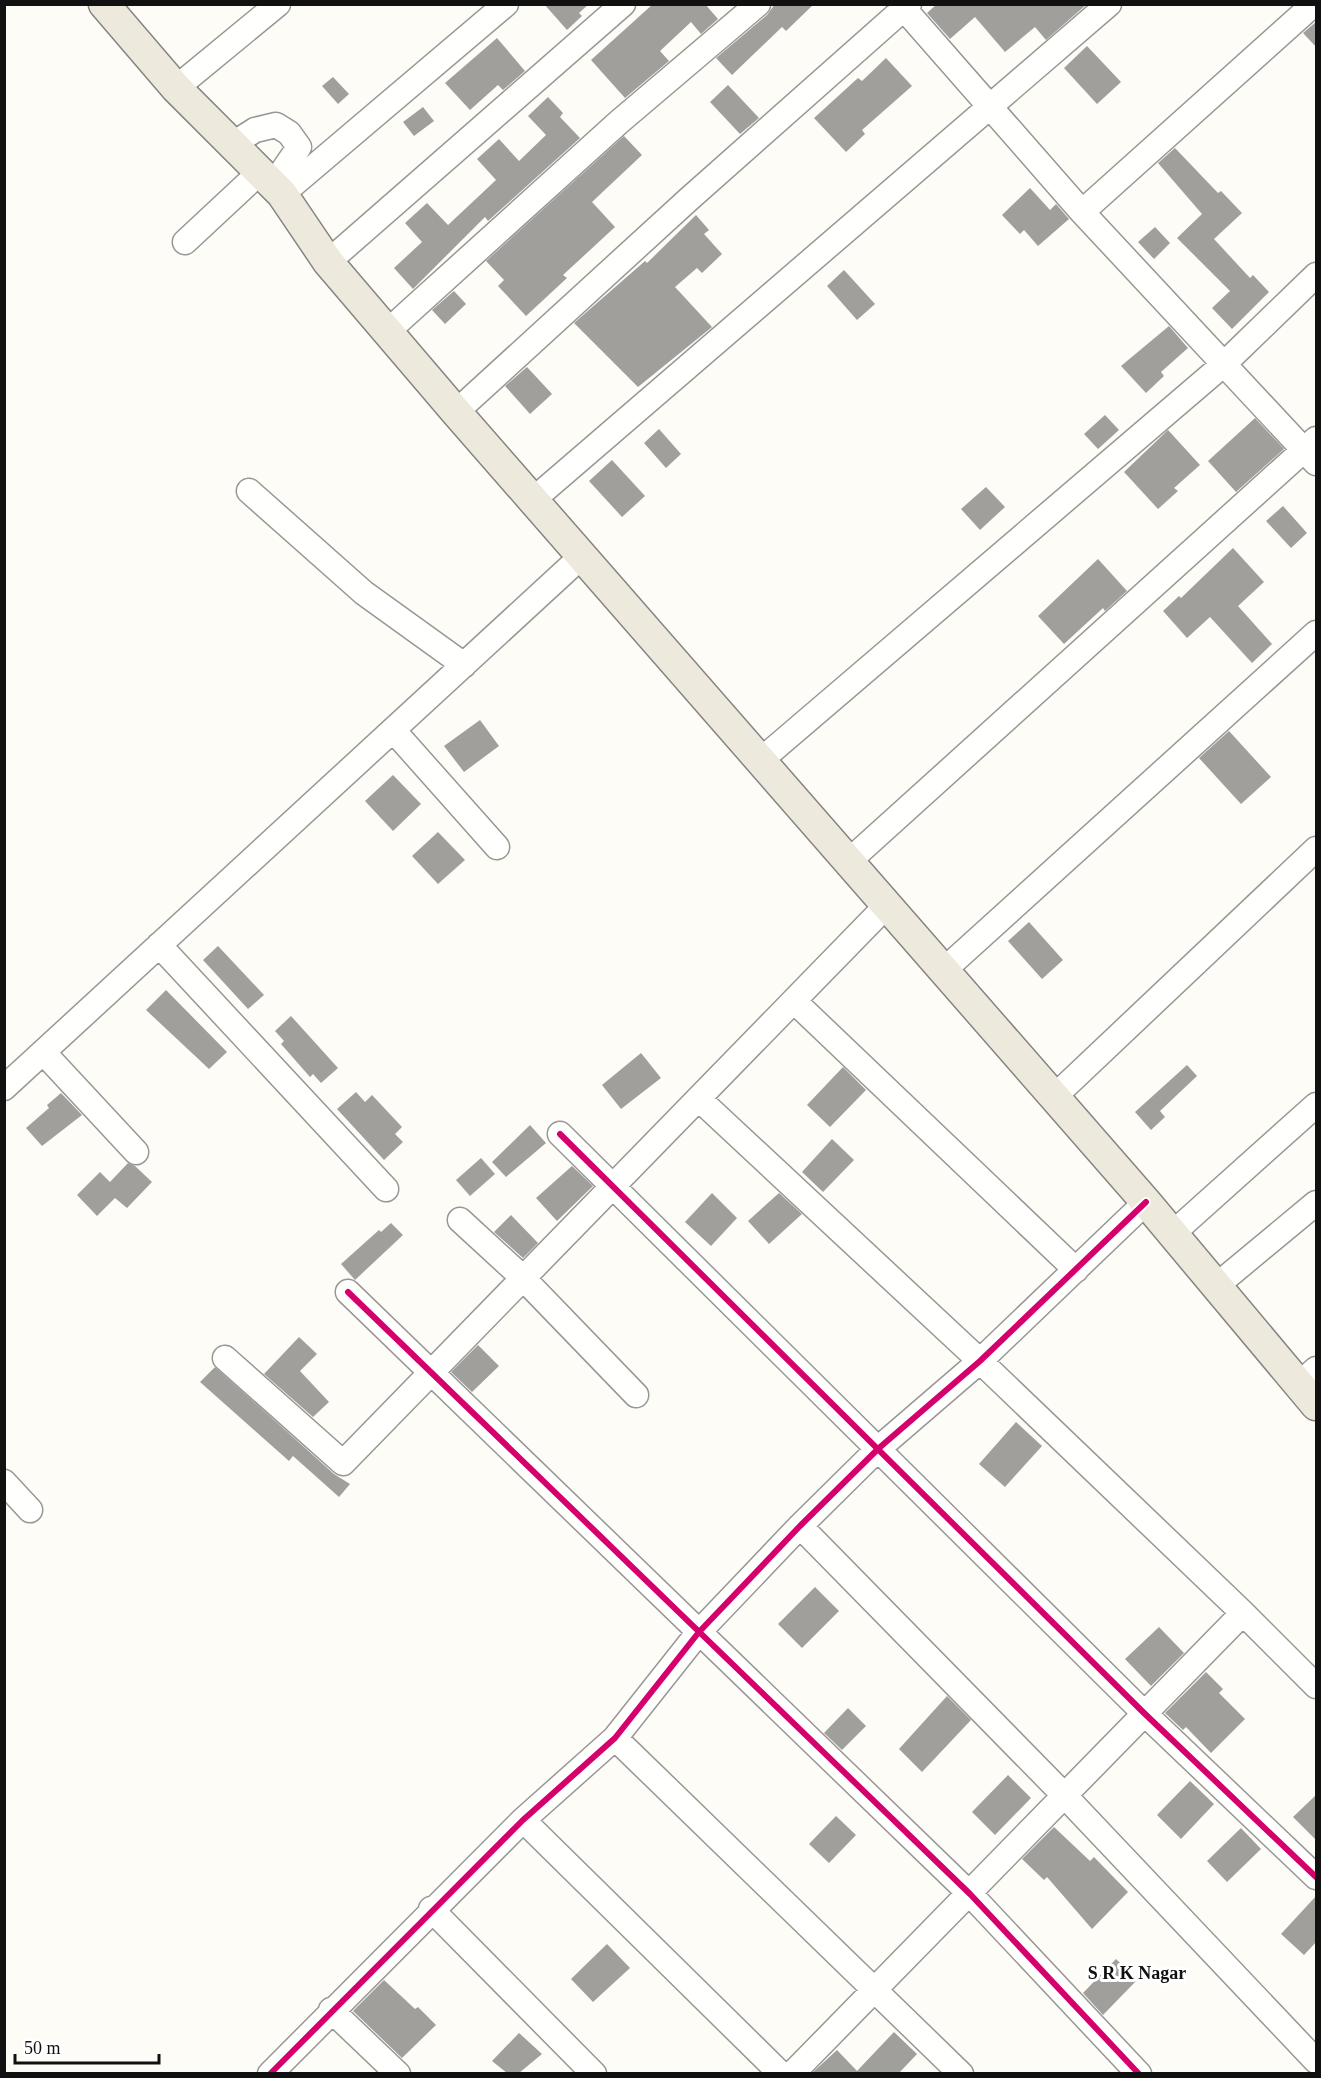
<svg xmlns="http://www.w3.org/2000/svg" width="1321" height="2078" font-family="'Times New Roman',serif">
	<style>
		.building { fill: #a19f9c }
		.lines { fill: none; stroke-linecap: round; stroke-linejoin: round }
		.minor-casing { stroke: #979795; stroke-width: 27 }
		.major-casing { stroke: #858482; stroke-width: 33 }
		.minor { stroke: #fffffe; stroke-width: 24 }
		.major { stroke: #ede9dc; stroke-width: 30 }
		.cycleway-casing { stroke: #fff; stroke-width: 10 }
		.cycleway { stroke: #d6006c; stroke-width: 6 }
		.labels { text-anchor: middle; stroke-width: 6; stroke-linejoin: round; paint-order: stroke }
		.quarter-label { font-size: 18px; font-weight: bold; fill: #111; stroke: #fff }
	</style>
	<rect width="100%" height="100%" fill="#fdfcf7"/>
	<path class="building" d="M544,4H589L579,13L582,16L567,30Z
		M653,4H705L718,19L701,34L691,22L660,51L669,61L625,98L591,60Z
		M775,4H814L786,31L782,27L732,75L716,58L767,15Z
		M937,4H1087L1046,40L1035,27L1005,52L975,17L950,39L927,13Z
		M1317,21V48L1303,33Z
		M497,38L525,71L503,90L498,85L470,110L445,83Z
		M1087,46L1121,82L1097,104L1064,68Z
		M886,58L912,86L862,130L865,134L846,152L814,118L858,78L862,81Z
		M333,77L349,94L338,104L322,86Z
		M728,85L759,118L740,134L710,102Z
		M548,97L563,113L560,117L580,138L488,221L485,217L413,289L394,268L422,242L405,223L427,203L448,225L496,180L477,159L499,139L519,161L546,135L528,116Z
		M423,107L434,121L414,136L403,122Z
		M624,136L642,155L592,202L615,227L563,275L567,278L526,316L498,286L504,280L486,261Z
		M1175,148L1218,193L1221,191L1242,213L1214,239L1250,278L1253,275L1269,292L1232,329L1212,308L1230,291L1177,238L1202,214L1158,163Z
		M1030,188L1050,210L1056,204L1069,219L1038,246L1024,230L1020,234L1002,215Z
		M696,215L709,230L704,234L722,254L702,273L697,268L675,287L712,327L638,387L574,323L645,261L647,263Z
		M1155,227L1170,243L1154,259L1138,242Z
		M844,270L875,304L857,320L827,286Z
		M454,291L466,304L445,324L432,310Z
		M1169,326L1188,348L1161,372L1164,376L1146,393L1121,366Z
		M527,367L552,394L530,414L505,386Z
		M1105,415L1119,430L1098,449L1084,434Z
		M1255,418L1284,449L1236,492L1208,461Z
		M659,429L681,454L666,468L644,443Z
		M1168,430L1200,465L1174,488L1178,491L1158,509L1124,472Z
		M612,460L645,496L622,517L589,481Z
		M986,487L1005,507L980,530L961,509Z
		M1283,506L1307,533L1291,548L1266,521Z
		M1233,548L1264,582L1238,606L1272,644L1252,663L1210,617L1187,638L1163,611L1179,596L1181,598Z
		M1098,559L1127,591L1105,611L1103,608L1064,644L1038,616Z
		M480,720L499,746L464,772L444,746Z
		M1229,731L1271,777L1241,804L1199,758Z
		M393,775L421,804L393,831L365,801Z
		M438,832L465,860L438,884L412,856Z
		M1029,922L1063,960L1042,979L1008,941Z
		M218,946L264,995L248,1009L203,960Z
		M166,990L227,1052L209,1069L146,1010Z
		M291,1016L338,1068L321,1083L313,1074L310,1077L281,1044L284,1041L275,1031Z
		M641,1053L661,1078L621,1109L602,1085Z
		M1187,1065L1197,1076L1160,1111L1165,1117L1151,1130L1135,1112Z
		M843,1067L866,1090L830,1127L807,1105Z
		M356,1092L365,1102L372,1095L402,1127L395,1134L403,1142L384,1160L337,1109Z
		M61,1093L82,1115L42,1146L26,1128L49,1108L47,1105Z
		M530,1125L546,1143L506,1177L492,1162Z
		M832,1139L854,1160L823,1192L802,1172Z
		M481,1158L495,1174L470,1196L456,1180Z
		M128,1163L135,1166L152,1182L127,1208L115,1198L97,1216L77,1195L100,1172L110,1182Z
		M572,1166L593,1186L557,1221L536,1198Z
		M712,1193L737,1218L711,1246L685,1222Z
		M779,1193L802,1214L769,1244L748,1221Z
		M511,1215L538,1243L523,1258L494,1232Z
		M391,1223L403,1235L355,1280L341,1264L379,1230L381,1232Z
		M299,1337L317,1354L300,1371L329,1402L313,1417L264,1374Z
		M478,1345L499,1366L472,1392L451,1372Z
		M215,1367L334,1474L350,1484L339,1497L293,1456L289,1461L200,1382Z
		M1016,1422L1042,1446L1005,1487L979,1464Z
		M815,1587L839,1611L802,1648L778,1624Z
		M1159,1627L1184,1653L1151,1686L1125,1659Z
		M1206,1672L1223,1689L1219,1693L1245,1719L1211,1753L1186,1727L1183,1730L1165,1713Z
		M947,1696L971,1720L922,1772L899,1749Z
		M848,1708L866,1726L842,1750L824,1733Z
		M1008,1775L1031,1798L995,1835L972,1812Z
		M1190,1781L1214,1804L1181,1839L1157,1815Z
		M1317,1794V1841L1293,1817Z
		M836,1816L856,1835L829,1863L809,1844Z
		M1054,1827L1090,1861L1094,1857L1128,1892L1092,1929L1047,1877L1044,1880L1022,1859Z
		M1241,1828L1261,1849L1227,1882L1207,1861Z
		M1317,1895V1941L1304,1955L1281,1934Z
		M607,1944L630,1968L593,2002L571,1979Z
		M1116,1959L1137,1980L1103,2015L1083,1993Z
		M384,1980L415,2009L418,2007L436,2025L402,2058L353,2011Z
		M894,2032L917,2054L899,2073H812L837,2050L857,2071Z
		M519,2033L542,2054L519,2073H507L492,2061Z"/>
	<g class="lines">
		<defs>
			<path id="minor" d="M900,4L1082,212L1316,463
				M176,88L278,4
				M233,144L255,130L276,125L289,133L299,147L273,185
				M282,194L506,4
				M1082,212L1314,4
				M185,242L260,172
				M328,262L623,4
				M388,331L619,122L758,4
				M456,412L689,199L909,4
				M249,491L364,593L464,665
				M534,499L1109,4
				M393,730L497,847
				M761,760L1224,364L1316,275
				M849,861L1316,439
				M159,945L386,1189
				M944,970L1316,633
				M794,1001L1076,1270
				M43,1052L136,1152
				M4,1088L583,555
				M1054,1097L1316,849
				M699,1099L980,1361L1243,1613
				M560,1134L1144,1713L1316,1877
				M460,1220L522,1277L636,1395
				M1172,1234L1316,1105
				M1216,1286L1316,1203
				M348,1292L970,1894L1139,2074
				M225,1358L343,1463L887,905
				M1299,1384L1316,1369
				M4,1482L30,1510
				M800,1526L1064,1795L1316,2061
				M615,1738L961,2074
				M523,1820L781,2074
				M431,1909L594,2074
				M331,2010L398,2074
				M270,2074L523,1820L615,1738L699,1632L800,1526L879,1448L980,1361L1146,1202
				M792,2074L1243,1613L1316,1686"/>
			<path id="major" d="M104,4L176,88L282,194L328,262L456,412L1146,1202L1316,1405"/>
		</defs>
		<use href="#minor" class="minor-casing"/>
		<use href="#major" class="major-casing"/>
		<use href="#minor" class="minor"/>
		<use href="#major" class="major"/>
		<defs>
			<path id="cycleway" d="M560,1134L1144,1713L1316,1877
				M348,1292L970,1894L1139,2074
				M270,2074L523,1820L615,1738L699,1632L800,1526L879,1448L980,1361L1146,1202"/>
		</defs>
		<use href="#cycleway" class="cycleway-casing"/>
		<use href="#cycleway" class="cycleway"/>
	</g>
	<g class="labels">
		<g class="quarter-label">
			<text x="1137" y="1979">S R K Nagar</text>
		</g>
	</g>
	<rect width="1321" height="2078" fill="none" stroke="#111111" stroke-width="12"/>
	<path d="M15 2054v9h144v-9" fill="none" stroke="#111111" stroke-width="3"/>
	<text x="24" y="2054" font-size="18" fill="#111111" stroke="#ffffff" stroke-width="4.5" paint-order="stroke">50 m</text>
</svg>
